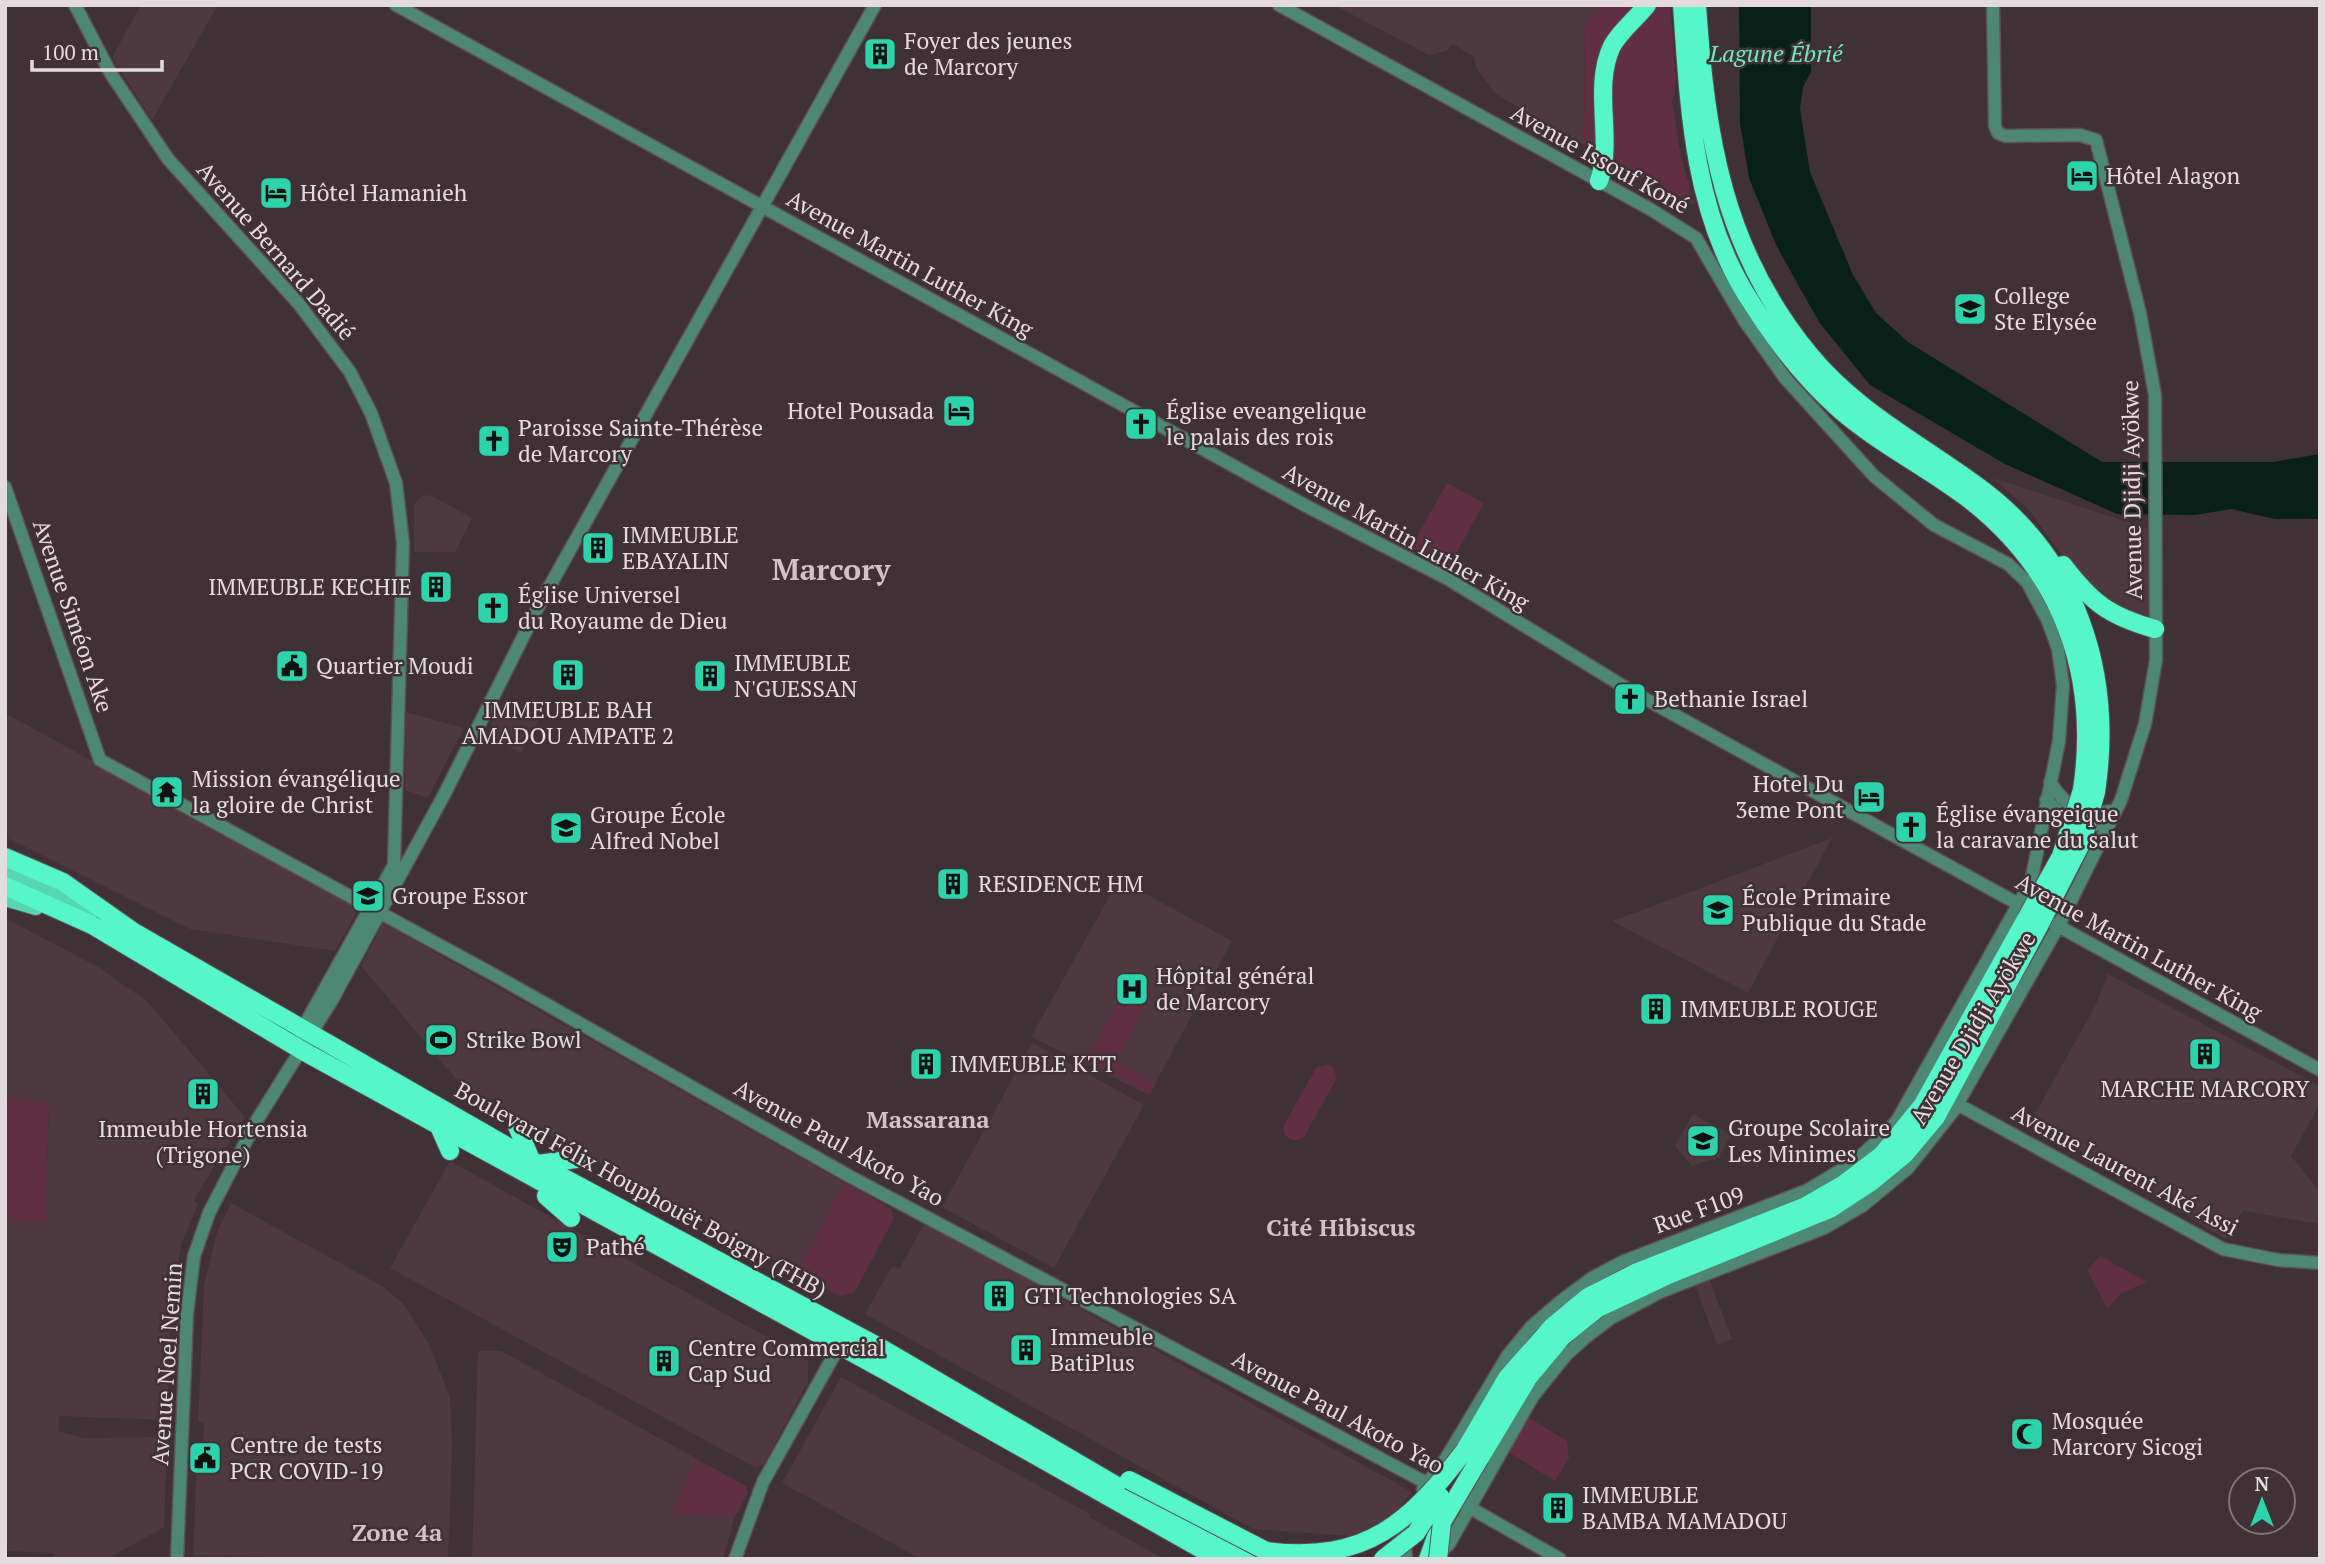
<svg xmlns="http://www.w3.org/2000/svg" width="2325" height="1564" font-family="'PT Serif',serif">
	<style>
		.built { fill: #4d393f }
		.green { fill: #603042 }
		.water { fill: #072119 }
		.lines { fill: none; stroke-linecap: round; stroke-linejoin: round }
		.minor-casing { stroke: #5d5053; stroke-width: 15 }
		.major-casing { stroke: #5d5053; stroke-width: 18 }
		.highway-casing { stroke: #5d5053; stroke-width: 20 }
		.minor { stroke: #4e8774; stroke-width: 12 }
		.major { stroke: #56d7b1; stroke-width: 16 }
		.highway { stroke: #55f6ca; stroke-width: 18 }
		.highway-bridge-casing { stroke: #5d5053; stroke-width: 20; stroke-linecap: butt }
		.highway-bridge { stroke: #55f6ca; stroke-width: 18 }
		.labels { text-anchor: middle; stroke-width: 5; stroke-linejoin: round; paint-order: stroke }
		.poi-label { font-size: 23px; fill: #e4dbde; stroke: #3f3135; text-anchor: start }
		.street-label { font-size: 23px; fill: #e4dbde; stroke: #3f3135 }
		.water-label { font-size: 24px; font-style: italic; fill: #71e5c2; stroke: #3f3135 }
		.neighbourhood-label { font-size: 24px; font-weight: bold; fill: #d2c1c6; stroke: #3f3135 }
		.district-label { font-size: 30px; font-weight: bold; fill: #d2c1c6; stroke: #3f3135 }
	</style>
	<rect width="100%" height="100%" fill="#3f3135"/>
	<path class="built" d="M141,5H218L152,120L112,57Z
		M1334,5H1601L1585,27L1584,145L1496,94L1476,68L1474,57L1453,44L1446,51L1429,55Z
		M1993,478L2149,529L2151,625L2109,609L2070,566L2029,510Z
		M423,495L432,496L472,518L455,552H414V504Z
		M503,702L538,721L521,753L486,735Z
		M406,712L464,728L428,798L405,790Z
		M5,713L359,908L335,951L190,929L5,837Z
		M1832,838L1748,993L1612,921L1672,899Z
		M1119,879L1232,941L1149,1095L1031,1037Z
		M5,918L100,968L148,1002L245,1117L195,1198L194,1201L198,1204L182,1242L171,1301L167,1420L59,1416L58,1431L84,1438L160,1437L167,1447L164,1527L107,1559H54V1553L5,1551V1222H45L49,1104L5,1096Z
		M383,923L891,1209L894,1218L854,1293L835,1294L462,1086L361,966Z
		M2108,974L2320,1086V1104L2291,1156L2320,1192V1224L2243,1211L2225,1239L2031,1121L2095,1006Z
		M1032,1043L1144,1105L1054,1268L942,1207Z
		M1693,1114L1731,1135L1719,1157L1692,1166L1675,1146Z
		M450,1161L808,1360V1382L764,1464L756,1468L390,1268Z
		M231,1203L382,1286L403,1303L429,1344L450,1397L452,1446L448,1559L193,1556L197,1456H202L204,1422H198L204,1285L218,1229Z
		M925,1223L1412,1492L1377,1538L1253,1529L865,1314L892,1266L899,1269Z
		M1709,1279L1732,1339L1717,1345L1695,1285Z
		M478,1351H501L746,1486L748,1493L735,1516L723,1559H472Z
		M841,1377L1090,1514L1089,1517L1164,1559H921L782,1483Z"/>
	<path class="green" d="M1601,5H1670L1676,80L1672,102L1681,157L1695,205L1584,145L1585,27Z
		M1447,483L1484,503L1448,568L1411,547Z
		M1132,977L1155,989L1115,1062L1156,1084L1150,1094L1086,1060Z
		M1326,1064L1333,1067L1337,1078L1304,1137C1297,1142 1288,1141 1284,1133V1125L1316,1068Z
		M5,1096L49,1104L45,1223L5,1222Z
		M845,1182L891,1209L894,1218L854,1293L841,1296L797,1273Z
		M2100,1256L2147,1282L2121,1293L2107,1308L2087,1270Z
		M1526,1416L1567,1441L1569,1458L1555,1481L1505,1450Z
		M696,1461L746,1486L748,1493L735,1516L672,1514Z"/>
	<path class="water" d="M1739,5H1811V72L1803,87L1800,109L1810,172L1853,275L1876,313L1908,342L2102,462H2273L2320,454V519H2275L2231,509L2195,515L2117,514L2005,464L1870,385L1819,322L1777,247L1749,178L1740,123Z"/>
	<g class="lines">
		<defs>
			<path id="minor" d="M75,5L111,74L168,159L299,304L350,372L371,413L396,483L403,543L394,865L299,1035
				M396,5L1310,508L1448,579L1631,691L2320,1070
				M1279,5L1650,209L1696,238L1744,320L1785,378L1874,476L1934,525L2008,564L2027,582L2048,621L2058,649L2063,685L2059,741L2031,882L1898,1119L1888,1131L1853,1163L1808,1190L1622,1262L1592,1278L1561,1301L1531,1327L1508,1355L1445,1460L1423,1489
				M5,487L100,760L498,977L849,1176L1434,1487
				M2050,782C2067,809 2085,817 2116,810
				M2046,800C2070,822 2077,830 2110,822
				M1957,1104L2223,1249L2278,1260L2320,1263
				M1465,1505L1560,1559
				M1438,1554L1449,1544L1533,1396L1566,1355L1586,1337L1611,1318L1660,1292L1824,1228L1862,1206L1908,1168L1954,1110L2059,925L2121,800L2145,724L2156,660L2155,395L2140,313L2096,140L2080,135L2005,136L1998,133L1995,126L1993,5
				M177,1559L187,1314L194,1256L209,1213L257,1120L332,1000L444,795L538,607L875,5
				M735,1559L763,1482L842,1341
				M1406,1559L1404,1533L1410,1511"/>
			<path id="major" d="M5,871L92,910
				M5,898L36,907"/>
			<path id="highway" d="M1682,5C1689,103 1692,204 1744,291C1770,334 1803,377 1840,410C1881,445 1928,468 1970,500C2063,573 2099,675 2082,790
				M1697,5C1706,137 1723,250 1810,355C1856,411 1919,443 1976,485C2077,558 2114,672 2096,792
				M1599,181C1614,139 1592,88 1612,46C1620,31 1636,19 1647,5
				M2063,565C2092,603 2109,616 2155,629
				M5,857L63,882L134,932L538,1164L881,1348L1182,1524L1250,1559
				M5,886L92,925L303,1051L884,1370L1219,1559
				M438,1124L450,1151
				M517,1126L531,1160
				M538,1164L576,1159
				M546,1196L571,1218
				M1465,1450L1507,1378L1552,1327L1588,1297L1635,1273L1804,1207L1844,1184L1882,1155L1922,1106L2026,919
				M1480,1458L1528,1378L1562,1337L1598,1308L1666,1276L1830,1209L1871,1182L1905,1154L1936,1117L2039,926
				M1428,1559L1440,1526"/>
		</defs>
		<use href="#minor" class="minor-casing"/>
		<use href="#major" class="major-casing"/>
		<use href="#highway" class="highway-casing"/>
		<use href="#minor" class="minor"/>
		<use href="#major" class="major"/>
		<use href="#highway" class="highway"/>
		<defs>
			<path id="highway-bridge" d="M2026,919L2061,856L2082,790
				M2039,926L2082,842L2096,792
				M1129,1480L1266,1551C1367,1564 1411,1521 1465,1450
				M1383,1559L1416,1533L1440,1496
				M1438,1559L1442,1522L1480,1458"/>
		</defs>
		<use href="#highway-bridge" class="highway-bridge-casing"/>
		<use href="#highway-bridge" class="highway-bridge"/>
	</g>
	<defs>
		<symbol id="building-square" viewBox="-11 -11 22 22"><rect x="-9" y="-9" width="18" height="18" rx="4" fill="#2dd4ab" stroke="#3f3135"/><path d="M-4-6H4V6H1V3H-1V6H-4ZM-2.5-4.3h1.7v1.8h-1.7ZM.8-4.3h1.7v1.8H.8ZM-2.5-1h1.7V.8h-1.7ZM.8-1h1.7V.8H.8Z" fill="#111"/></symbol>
		<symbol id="hotel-square" viewBox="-11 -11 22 22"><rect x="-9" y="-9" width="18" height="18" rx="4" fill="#2dd4ab" stroke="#3f3135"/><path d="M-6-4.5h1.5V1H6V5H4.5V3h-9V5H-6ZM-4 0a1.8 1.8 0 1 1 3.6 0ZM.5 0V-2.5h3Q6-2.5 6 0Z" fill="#111"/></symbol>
		<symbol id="school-square" viewBox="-11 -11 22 22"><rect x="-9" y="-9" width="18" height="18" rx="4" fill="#2dd4ab" stroke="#3f3135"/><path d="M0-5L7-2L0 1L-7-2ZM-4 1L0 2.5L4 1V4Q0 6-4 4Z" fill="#111"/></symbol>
		<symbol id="church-square" viewBox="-11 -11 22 22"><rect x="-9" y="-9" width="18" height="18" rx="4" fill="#2dd4ab" stroke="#3f3135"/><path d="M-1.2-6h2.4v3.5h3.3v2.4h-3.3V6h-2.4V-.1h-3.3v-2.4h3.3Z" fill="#111"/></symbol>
		<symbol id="civic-square" viewBox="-11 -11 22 22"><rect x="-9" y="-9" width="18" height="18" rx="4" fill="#2dd4ab" stroke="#3f3135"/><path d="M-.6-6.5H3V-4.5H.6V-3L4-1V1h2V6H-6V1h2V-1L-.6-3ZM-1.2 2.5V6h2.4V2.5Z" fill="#111"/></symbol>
		<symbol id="temple-square" viewBox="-11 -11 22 22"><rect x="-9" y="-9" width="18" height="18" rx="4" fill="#2dd4ab" stroke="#3f3135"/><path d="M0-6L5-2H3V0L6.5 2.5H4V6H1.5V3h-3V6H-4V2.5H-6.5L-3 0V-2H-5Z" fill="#111"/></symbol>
		<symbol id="hospital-square" viewBox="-11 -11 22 22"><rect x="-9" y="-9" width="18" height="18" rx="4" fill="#2dd4ab" stroke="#3f3135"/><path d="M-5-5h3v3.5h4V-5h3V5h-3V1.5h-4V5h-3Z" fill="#111"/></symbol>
		<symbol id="stadium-square" viewBox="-11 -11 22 22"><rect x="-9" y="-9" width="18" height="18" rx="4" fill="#2dd4ab" stroke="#3f3135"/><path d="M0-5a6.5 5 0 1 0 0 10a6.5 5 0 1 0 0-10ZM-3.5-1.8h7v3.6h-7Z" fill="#111"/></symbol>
		<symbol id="theatre-square" viewBox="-11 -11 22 22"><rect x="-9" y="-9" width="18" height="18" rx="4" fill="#2dd4ab" stroke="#3f3135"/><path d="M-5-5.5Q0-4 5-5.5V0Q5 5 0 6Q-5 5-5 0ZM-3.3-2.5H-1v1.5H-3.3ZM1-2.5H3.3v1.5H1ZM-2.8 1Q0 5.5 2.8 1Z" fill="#111"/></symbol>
		<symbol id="mosque-square" viewBox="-11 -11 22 22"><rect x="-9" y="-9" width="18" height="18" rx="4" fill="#2dd4ab" stroke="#3f3135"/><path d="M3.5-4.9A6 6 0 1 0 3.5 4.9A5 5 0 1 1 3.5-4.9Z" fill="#111"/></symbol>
	</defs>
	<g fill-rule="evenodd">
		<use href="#building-square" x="861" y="35" width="38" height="38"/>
		<use href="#hotel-square" x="2063" y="157" width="38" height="38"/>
		<use href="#hotel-square" x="257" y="174" width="38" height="38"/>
		<use href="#school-square" x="1951" y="290" width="38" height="38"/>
		<use href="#hotel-square" x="940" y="392" width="38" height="38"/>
		<use href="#church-square" x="1122" y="405" width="38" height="38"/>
		<use href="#church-square" x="475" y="422" width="38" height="38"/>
		<use href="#building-square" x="579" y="529" width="38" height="38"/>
		<use href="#building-square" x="417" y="568" width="38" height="38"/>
		<use href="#church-square" x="474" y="589" width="38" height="38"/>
		<use href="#civic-square" x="273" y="647" width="38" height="38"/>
		<use href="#building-square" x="549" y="656" width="38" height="38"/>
		<use href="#building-square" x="691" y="657" width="38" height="38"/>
		<use href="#church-square" x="1611" y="680" width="38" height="38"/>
		<use href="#temple-square" x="148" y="773" width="38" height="38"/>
		<use href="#hotel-square" x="1850" y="778" width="38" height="38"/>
		<use href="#church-square" x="1892" y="808" width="38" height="38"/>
		<use href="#school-square" x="547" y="809" width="38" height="38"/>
		<use href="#building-square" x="934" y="865" width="38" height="38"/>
		<use href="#school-square" x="349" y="877" width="38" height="38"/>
		<use href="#school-square" x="1699" y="891" width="38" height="38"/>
		<use href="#hospital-square" x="1113" y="970" width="38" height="38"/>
		<use href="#building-square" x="1637" y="990" width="38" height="38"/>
		<use href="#stadium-square" x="422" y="1021" width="38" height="38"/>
		<use href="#building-square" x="2186" y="1035" width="38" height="38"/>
		<use href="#building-square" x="907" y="1045" width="38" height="38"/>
		<use href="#building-square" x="184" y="1075" width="38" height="38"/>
		<use href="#school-square" x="1684" y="1122" width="38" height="38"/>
		<use href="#theatre-square" x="543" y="1228" width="38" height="38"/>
		<use href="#building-square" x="980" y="1277" width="38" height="38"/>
		<use href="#building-square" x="1007" y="1331" width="38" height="38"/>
		<use href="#building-square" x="645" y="1342" width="38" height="38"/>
		<use href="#mosque-square" x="2008" y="1415" width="38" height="38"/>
		<use href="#civic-square" x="186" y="1439" width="38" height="38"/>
		<use href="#building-square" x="1539" y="1489" width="38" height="38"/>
	</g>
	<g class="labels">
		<g class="poi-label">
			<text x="904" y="49">Foyer des jeunes<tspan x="904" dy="26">de Marcory</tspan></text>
			<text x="2106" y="184">Hôtel Alagon</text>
			<text x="300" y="201">Hôtel Hamanieh</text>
			<text x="1994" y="304">College<tspan x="1994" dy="26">Ste Elysée</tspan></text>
			<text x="934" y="419" text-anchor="end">Hotel Pousada</text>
			<text x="1166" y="419">Église eveangelique<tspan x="1166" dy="26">le palais des rois</tspan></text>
			<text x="518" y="436">Paroisse Sainte-Thérèse<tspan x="518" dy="26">de Marcory</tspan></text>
			<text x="622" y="543">IMMEUBLE<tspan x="622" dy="26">EBAYALIN</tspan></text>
			<text x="412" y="595" text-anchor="end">IMMEUBLE KECHIE</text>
			<text x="518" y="603">Église Universel<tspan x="518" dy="26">du Royaume de Dieu</tspan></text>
			<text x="734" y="671">IMMEUBLE<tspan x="734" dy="26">N'GUESSAN</tspan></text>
			<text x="316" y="674">Quartier Moudi</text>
			<text x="1654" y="707">Bethanie Israel</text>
			<text x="568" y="718" text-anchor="middle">IMMEUBLE BAH<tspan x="568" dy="26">AMADOU AMPATE 2</tspan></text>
			<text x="192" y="787">Mission évangélique<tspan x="192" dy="26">la gloire de Christ</tspan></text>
			<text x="1844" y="792" text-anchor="end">Hotel Du<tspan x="1844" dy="26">3eme Pont</tspan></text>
			<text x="1936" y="822">Église évangeique<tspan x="1936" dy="26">la caravane du salut</tspan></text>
			<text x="590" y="823">Groupe École<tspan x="590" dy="26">Alfred Nobel</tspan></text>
			<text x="978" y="892">RESIDENCE HM</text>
			<text x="392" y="904">Groupe Essor</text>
			<text x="1742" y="905">École Primaire<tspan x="1742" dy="26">Publique du Stade</tspan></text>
			<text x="1156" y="984">Hôpital général<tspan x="1156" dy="26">de Marcory</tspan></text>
			<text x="1680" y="1017">IMMEUBLE ROUGE</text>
			<text x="466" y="1048">Strike Bowl</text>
			<text x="950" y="1072">IMMEUBLE KTT</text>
			<text x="2205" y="1097" text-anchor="middle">MARCHE MARCORY</text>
			<text x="1728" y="1136">Groupe Scolaire<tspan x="1728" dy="26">Les Minimes</tspan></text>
			<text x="203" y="1137" text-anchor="middle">Immeuble Hortensia<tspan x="203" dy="26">(Trigone)</tspan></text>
			<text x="586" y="1255">Pathé</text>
			<text x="1024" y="1304">GTI Technologies SA</text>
			<text x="1050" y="1345">Immeuble<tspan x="1050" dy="26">BatiPlus</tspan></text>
			<text x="688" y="1356">Centre Commercial<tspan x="688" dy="26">Cap Sud</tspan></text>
			<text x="2052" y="1429">Mosquée<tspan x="2052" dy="26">Marcory Sicogi</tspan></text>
			<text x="230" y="1453">Centre de tests<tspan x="230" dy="26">PCR COVID-19</tspan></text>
			<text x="1582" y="1503">IMMEUBLE<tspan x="1582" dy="26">BAMBA MAMADOU</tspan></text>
		</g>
		<g class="street-label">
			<text transform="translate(1600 159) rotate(29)" y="8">Avenue Issouf Koné</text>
			<text transform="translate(276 251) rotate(49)" y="8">Avenue Bernard Dadié</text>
			<text transform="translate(910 264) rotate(29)" y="8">Avenue Martin Luther King</text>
			<text transform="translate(2132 490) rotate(-91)" y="8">Avenue Djidji Ayökwe</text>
			<text transform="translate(1406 537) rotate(29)" y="8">Avenue Martin Luther King</text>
			<text transform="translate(73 616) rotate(71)" y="8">Avenue Siméon Ake</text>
			<text transform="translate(2139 947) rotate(29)" y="8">Avenue Martin Luther King</text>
			<text transform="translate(1973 1028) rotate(-59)" y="8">Avenue Djidji Ayökwe</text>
			<text transform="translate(839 1143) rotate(29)" y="8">Avenue Paul Akoto Yao</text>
			<text transform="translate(2125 1170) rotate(28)" y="8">Avenue Laurent Aké Assi</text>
			<text transform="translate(641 1190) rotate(29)" y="8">Boulevard Félix Houphouët Boigny (FHB)</text>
			<text transform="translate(1699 1210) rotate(-20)" y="8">Rue F109</text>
			<text transform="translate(167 1364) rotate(-86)" y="8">Avenue Noel Nemin</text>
			<text transform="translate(1338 1412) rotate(28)" y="8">Avenue Paul Akoto Yao</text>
		</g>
		<g class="water-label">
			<text x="1776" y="62">Lagune Ébrié</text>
		</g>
		<g class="neighbourhood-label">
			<text x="928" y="1128">Massarana</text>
			<text x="1341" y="1236">Cité Hibiscus</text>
			<text x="397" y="1541">Zone 4a</text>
		</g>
		<g class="district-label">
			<text x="831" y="580">Marcory</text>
		</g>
	</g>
	<rect width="2325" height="1564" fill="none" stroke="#e4dbde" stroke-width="14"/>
	<g transform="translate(2262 1501)"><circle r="33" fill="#3f3135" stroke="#817579" stroke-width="2"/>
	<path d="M0-5L12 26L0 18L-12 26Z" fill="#2dd4ab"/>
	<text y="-10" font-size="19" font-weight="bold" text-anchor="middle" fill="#e4dbde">N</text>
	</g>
	<path d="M32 60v10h130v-10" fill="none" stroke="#e4dbde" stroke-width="3.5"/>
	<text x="42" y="60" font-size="21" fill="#e4dbde" stroke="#3f3135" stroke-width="5" paint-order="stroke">100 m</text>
</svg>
